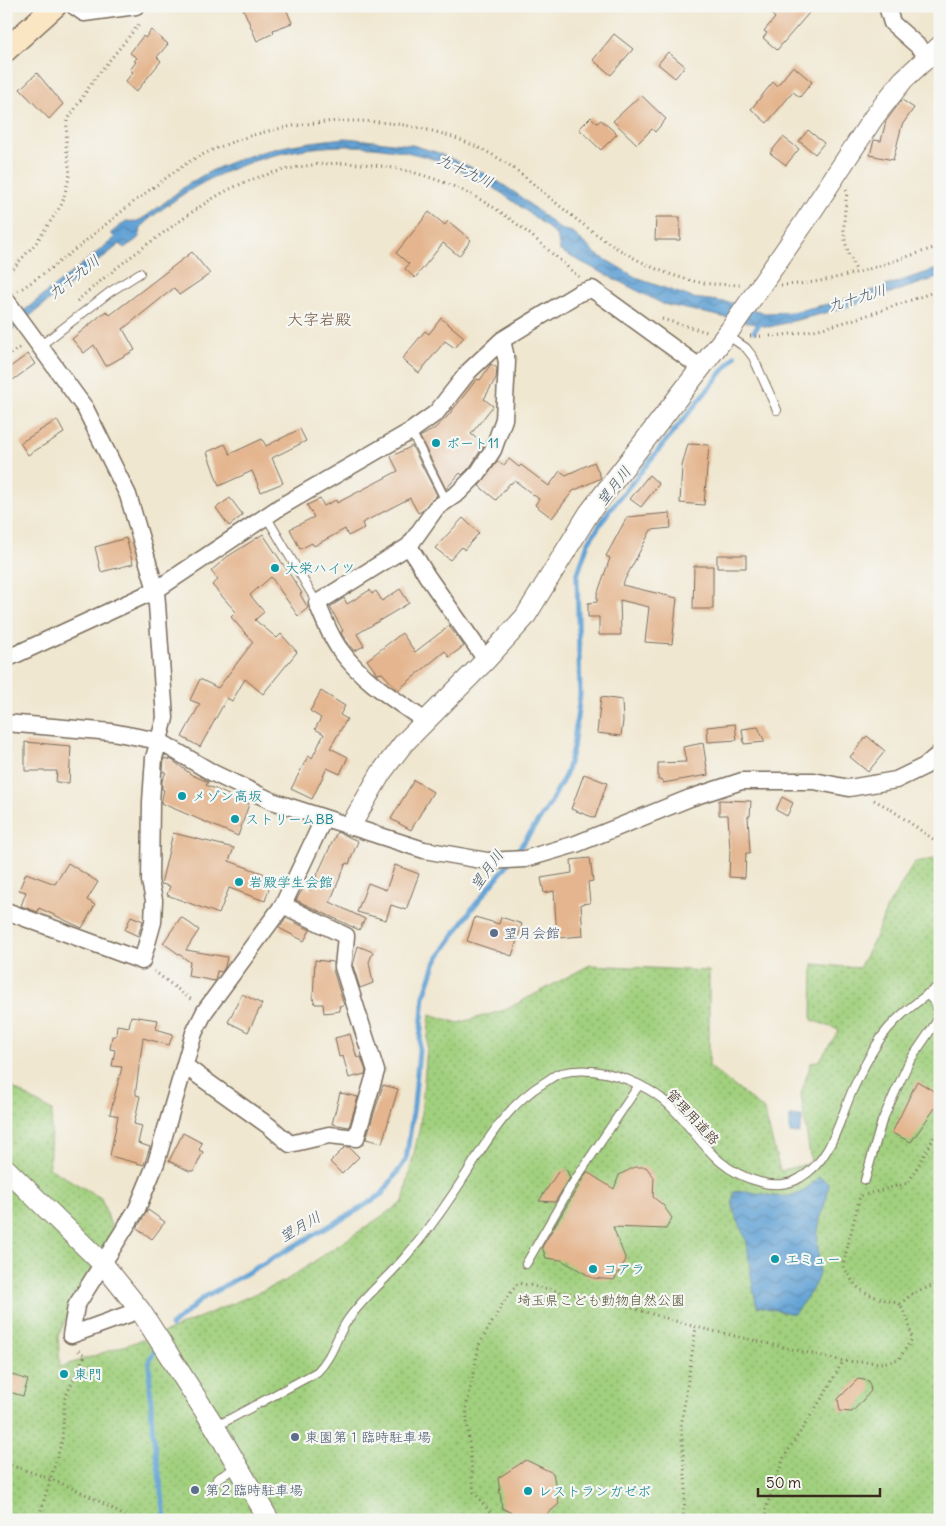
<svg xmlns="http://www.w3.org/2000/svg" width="946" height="1526" font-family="Delius,'Klee One',sans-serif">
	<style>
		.park { fill: url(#park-dots); stroke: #6e7d4e }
		.water { fill: url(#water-waves); stroke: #4e667a }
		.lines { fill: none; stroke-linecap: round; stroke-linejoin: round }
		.stream { stroke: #62a2d5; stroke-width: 5 }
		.building { fill: #e4b58e }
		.service-casing { stroke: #7a6c5c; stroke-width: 10 }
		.minor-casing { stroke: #7a6c5c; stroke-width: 19 }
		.tertiary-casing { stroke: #7a6c5c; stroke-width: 22 }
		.secondary-casing { stroke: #7a6c5c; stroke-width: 25 }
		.path { stroke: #7a6c5c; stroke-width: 3; stroke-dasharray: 1 4; stroke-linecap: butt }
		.service { stroke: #fff; stroke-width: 8 }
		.minor { stroke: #fff; stroke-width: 16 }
		.tertiary { stroke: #fff; stroke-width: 20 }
		.secondary { stroke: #fbe6c4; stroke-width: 22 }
		.culture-dot { fill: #0f9aa8; stroke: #f6f6f2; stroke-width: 2 }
		.service-dot { fill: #5c6f8a; stroke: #f6f6f2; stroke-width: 2 }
		.labels { text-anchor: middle; stroke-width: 4.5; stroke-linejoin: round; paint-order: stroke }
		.culture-label { font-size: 14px; fill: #0d838f; stroke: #f6f6f2; text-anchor: start }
		.service-label { font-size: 14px; fill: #4e5e75; stroke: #f6f6f2; text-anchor: start }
		.street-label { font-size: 14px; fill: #3b2a1e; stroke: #f6f6f2 }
		.park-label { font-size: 14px; fill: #545436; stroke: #f6f6f2 }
		.water-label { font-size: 15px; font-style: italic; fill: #4b5a67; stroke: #f6f6f2 }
		.quarter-label { font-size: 16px; fill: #765b45; stroke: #f6f6f2 }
	</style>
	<defs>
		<pattern id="park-dots" width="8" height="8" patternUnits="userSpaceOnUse" patternTransform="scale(1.25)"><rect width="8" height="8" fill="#a1d07e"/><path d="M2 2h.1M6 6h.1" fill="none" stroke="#84a967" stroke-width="1.8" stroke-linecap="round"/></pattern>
		<pattern id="water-waves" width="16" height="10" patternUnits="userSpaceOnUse" patternTransform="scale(1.25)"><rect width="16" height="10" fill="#62a2d5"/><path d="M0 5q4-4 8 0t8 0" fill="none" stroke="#5284ac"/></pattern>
	</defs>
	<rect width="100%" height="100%" fill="#f6f6f2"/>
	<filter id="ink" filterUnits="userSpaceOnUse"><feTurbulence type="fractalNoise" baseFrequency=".02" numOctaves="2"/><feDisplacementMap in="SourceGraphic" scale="10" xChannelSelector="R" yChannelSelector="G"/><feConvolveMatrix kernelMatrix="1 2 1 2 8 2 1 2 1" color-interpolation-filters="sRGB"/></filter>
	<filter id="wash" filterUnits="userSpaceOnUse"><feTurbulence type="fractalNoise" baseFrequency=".0096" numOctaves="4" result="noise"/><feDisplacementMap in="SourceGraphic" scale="20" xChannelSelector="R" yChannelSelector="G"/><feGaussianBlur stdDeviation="1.12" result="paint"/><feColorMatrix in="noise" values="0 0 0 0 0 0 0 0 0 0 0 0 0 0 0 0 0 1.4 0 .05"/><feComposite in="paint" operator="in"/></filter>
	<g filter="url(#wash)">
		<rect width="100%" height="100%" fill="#f0e7d0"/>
		<path class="park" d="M940,858V1520H6V1084L52,1111L49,1168L101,1198L114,1234L81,1288L58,1336L60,1367L163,1333L285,1281L403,1202L420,1126L430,1014L458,1023L505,1010L590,965L709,971V1066L764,1110L780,1171L811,1163L801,1094L811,1063L820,1060L839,1030L812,1020L813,964L859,968L874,940L887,908L915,862Z"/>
		<path class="water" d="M346,138L412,145L436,152L488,175L517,194L560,229L572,232L596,254L639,279L693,298L733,303L765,313L792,312L837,302L940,268V277L837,310L769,327L663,304L560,251C559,247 559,241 557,237C553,229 503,194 494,188C402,128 279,135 187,192C179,197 147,219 142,226C140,229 141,234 139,237C136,241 128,245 124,248L120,244L6,335V325L115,238L111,233L126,221C129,221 134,222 137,221C149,217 177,191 190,183C237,153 291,143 346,138Z
			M790,1116L803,1117L799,1134L790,1133Z
			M819,1177L829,1183C828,1198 822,1210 819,1225C816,1239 819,1252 819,1267C820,1284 804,1300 794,1314L757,1306C751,1285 750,1265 747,1244C743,1224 728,1213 734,1192C743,1190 748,1191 757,1193C787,1199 797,1199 819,1177Z"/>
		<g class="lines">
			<path class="stream" d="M754,331L763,320
				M513,857L547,809L566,774L573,748L580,695L577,576L588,543L609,511L735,356
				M171,1326L203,1298L361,1208L382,1194L406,1160L414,1105L424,996L436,961L471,910L508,864
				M157,1346L149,1361L152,1425L165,1517"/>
		</g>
		<g id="blocks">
			<path class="building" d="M242,6H285L292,23L273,30L274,33L257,41Z
				M780,6H815L777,50L763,38L767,33L764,31L775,18L772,15Z
				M151,30L168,44L157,57L161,61L136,92L125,82L133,72L130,70L136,62L134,61L137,58L130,53L143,36L145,38Z
				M614,34L633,49L611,75L593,60Z
				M668,52L685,66L675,78L658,64Z
				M793,66L812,82L800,97L793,92L767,123L751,109L773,82L777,86Z
				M37,73L63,104L49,119L20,89Z
				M641,95L666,119L655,132L652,129L637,144L613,121Z
				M902,100L914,108L902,125L893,160L870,155L874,140L881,141L886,121Z
				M591,117L597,123L601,120L617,134L601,150L579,129Z
				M808,130L824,143L815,154L799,141Z
				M783,137L799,149L786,165L770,153Z
				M429,212L445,225L448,221L471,240L459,256L443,243L415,278L405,269L409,264L396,253Z
				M656,217H680V240H655Z
				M192,252L210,274L179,295L174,288L123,329L135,350L106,366L94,345L84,353L72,339L106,311L110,315Z
				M441,318L464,337L455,348L445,341L419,373L402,359L425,331L429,334Z
				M28,354L35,364L6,385V370Z
				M491,364L497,368L496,378L484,399L493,406L471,434L484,445L470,467L462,475L460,473L446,489L420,437L434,429L447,417L477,379L480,380Z
				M57,420L64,433L28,455L20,443Z
				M300,429L306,441L272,458L283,483L261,492L252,471L219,486L207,452L225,444L230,454L262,439L266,446Z
				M688,444L709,445L704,505L680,503L682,466Z
				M412,446L437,495L422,511L418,513L410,498L362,523L364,528L348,536L345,529L314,546L312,543L300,549L290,529L314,517L307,505L320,499L324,506L336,500L337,503L398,471L391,457Z
				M509,459L519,467L521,465L549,486L560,471L566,475L594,462L601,478L573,491L552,518L535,505L539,499L514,480L511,484L510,483L496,500L479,486L498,461L504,465Z
				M649,475L659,484L641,507L630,499Z
				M230,498L243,515L229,526L216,508Z
				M670,513L671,528L651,530L622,585L677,598L672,644L645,642L649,607L620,600L621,635H599V617H588V603L597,602V595L610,558L606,556L627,517Z
				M463,518L479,533L464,550L462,547L450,560L435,548Z
				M263,534L302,593L300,594L308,608L298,616L271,577L250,595L264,612L255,620L277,638L281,634L297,652L263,694L245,679L232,701L227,698L200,747L182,737L200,704L190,700L200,679L218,688L253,642L231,617L236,612L212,585L218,580L211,571L227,557Z
				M126,538L133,564L101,572L95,547Z
				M717,555H746V568H717Z
				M694,566H713V609H693Z
				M400,589L409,603L357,634L364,646L354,651L342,635L341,632L343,631L330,607L344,598L347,604L370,590L372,594L376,591L382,601Z
				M449,626L464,646L449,657L445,651L398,690L382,673L377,674L367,660L402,633L415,652Z
				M321,691L345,706L340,715L347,719L330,748L348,757L340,774L327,768L312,799L291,789L308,756L312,758L324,734L315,729L321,718L310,711Z
				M601,697L622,700L623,721L621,736L597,733Z
				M735,724L737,740L708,742L707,727Z
				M758,727L765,742L744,744L742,729Z
				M867,736L885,751L868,772L850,757Z
				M25,742L71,746L69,783L56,782L57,771H25Z
				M703,743L708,775L663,783V780H658V763L686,762L683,747Z
				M164,758L172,760L192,775L208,782L206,785L249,804L238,836L161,803L164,790L162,789V781L166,772H163Z
				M584,774L607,783L595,818L571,809Z
				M414,780L433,792L411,830L391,819Z
				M782,797L793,803L787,816L776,810Z
				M719,800L751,801L750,816H748L750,853H746L745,878L729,877L730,850L728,815H719Z
				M337,832L358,841L349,864L346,863L330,902L365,919L359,930L296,900L305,886L310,890Z
				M173,833L234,848L229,861L273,877L265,901L229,888L219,914L167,895L170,886L161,884Z
				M590,858L593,881L588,882L590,903L581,904L583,936L557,938L554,891L544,893L541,878L572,873L571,860Z
				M68,863L98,882L87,900L95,905L82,928L39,908L38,912L21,906L26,892L19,890L26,873L55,884Z
				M395,865L419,874L406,910L391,905L386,920L357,912L368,883L386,890Z
				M131,916L143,921L138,936L125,930Z
				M181,917L199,930L186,950L227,957L225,967L222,972L217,971L215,981L188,976L190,962L163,943Z
				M475,917L499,924L501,917L522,924L512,956L467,941Z
				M286,918L310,930L304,941L279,928Z
				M358,946L373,952L369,962L373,983L360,988L353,966Z
				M315,960L333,962V970L344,1005L339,1006L340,1011L324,1013L323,1004H315L313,998Z
				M242,994L262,1004L248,1032L228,1022Z
				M131,1016L158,1020L156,1029L173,1034L169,1045L143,1038L136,1089V1095L140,1096L134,1124L142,1126L138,1143L150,1147L144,1165L110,1156L118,1116L110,1114L122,1067L112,1066L115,1050L110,1049L112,1036H116L117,1025L129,1027Z
				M350,1034L357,1058L361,1057L366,1071L365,1074L349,1078L343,1056L339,1057L335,1038Z
				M917,1081L940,1095V1101L911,1142L892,1133Z
				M383,1085L398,1089L382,1143L366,1139Z
				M340,1093L358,1097L349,1127L332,1124Z
				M183,1133L202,1143L199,1150L203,1152L194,1171H189L169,1161Z
				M345,1147H349L359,1157L342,1174L330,1162Z
				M635,1167H646L654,1177L653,1197L663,1205L672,1218L666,1229L613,1227L626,1260L614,1280L593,1278L561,1260L546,1258L542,1247L587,1172L614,1189L619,1175Z
				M566,1169L570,1178L555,1202L539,1201L558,1172Z
				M148,1210L165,1222L152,1239L137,1228Z
				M6,1373L28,1380L23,1396L6,1391Z
				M858,1379L869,1381L871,1391L852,1412L840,1411L838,1399Z
				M526,1460L553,1473L559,1504L540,1520H525L502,1508L498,1478Z"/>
		</g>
	</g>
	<g filter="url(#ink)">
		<use href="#blocks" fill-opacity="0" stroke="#7a6c5c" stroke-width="1"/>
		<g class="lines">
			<defs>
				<path id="service" d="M727,335L746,348L753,357L777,410
					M40,346L110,292L140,273
					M411,431L446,501
					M266,516L317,603
					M865,1180L882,1121L909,1062L937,1021V1005L927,994
					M526,1264L571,1186L639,1085
					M215,1427L317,1372C333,1356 335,1339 347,1321C364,1296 387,1279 406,1256C423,1237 439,1215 453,1194C482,1152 500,1109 545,1082C550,1079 556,1074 561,1073C591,1066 623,1075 649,1090C694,1116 702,1167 760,1182C772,1186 789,1185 800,1178C832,1160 839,1120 853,1089C860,1074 868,1058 877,1044C892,1019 917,1002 940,985
					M217,1479L237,1467"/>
				<path id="minor" d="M74,6L84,13L136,6
					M887,6L892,23L928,55
					M6,300L85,408L128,495L156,590L165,718L154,758L151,802L150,881L154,900L153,922L142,961L6,911
					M409,546L427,576L486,660
					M6,659L156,590L280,507L411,431L436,413L469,371L502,340L579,293L592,289L701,368
					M424,720C395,700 362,680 341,651C330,637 324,619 317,603L409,546L436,508L458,493L478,473L493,450L504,419L507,362L502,340
					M6,723L112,732L159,741L213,773L272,801L424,850L487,861L525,859L576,844L690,798L742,781H814L849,788L896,780L925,766L940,753
					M185,1066L269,1126L290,1144L329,1135L356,1138L376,1071L343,967L346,936L283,905
					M140,1310L71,1335L76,1306L137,1209L156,1163L194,1033L205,1011L283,905L324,818"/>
				<path id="tertiary" d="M351,825L381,773L403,744L486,660L525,617L589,513L730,330L804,223L874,117L903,80L940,46
					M6,1169L103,1264L140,1310L215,1427L269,1520"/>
				<path id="secondary" d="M6,50L55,6"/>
			</defs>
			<use href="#service" class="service-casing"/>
			<use href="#minor" class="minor-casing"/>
			<use href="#tertiary" class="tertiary-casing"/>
			<use href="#secondary" class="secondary-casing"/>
			<path class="path" d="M846,190L847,192C843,228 840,239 857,272
				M6,276L36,243L62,204L70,174L66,145L67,121L95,78L141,22
				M781,285C835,284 889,262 940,246
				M18,291C67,260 110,218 158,184C172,174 186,162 202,155C299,107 439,106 525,177C579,222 632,270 703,283C715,285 728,284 740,285
				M77,301C109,273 141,248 176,224C193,211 210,199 230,189C313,149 409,157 488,204C521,224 550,252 579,277
				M662,319L707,332
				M750,336C814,339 880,310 940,290
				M6,357L22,346
				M874,800L889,808L940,844
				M154,971L193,1001
				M900,1304L913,1293L940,1283
				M6,1464C52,1478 90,1493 130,1520
				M38,1520L62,1441L65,1398L85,1355L77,1350
				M496,1520L474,1492L466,1409L479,1345L503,1303L518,1283L612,1302L696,1327L843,1361L883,1363L899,1359L912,1339L909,1323L900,1304C869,1295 858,1296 843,1265L860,1196L908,1183L940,1127
				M683,1520L686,1489L681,1427L696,1327
				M766,1520L765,1511L784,1457L824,1395L843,1361"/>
			<use href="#service" class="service"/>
			<use href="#minor" class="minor"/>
			<use href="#tertiary" class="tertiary"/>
			<use href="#secondary" class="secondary"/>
		</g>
	</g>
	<g class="culture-dot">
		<circle cx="436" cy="443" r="5"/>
		<circle cx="275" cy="568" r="5"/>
		<circle cx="182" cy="796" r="5"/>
		<circle cx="235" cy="819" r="5"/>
		<circle cx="239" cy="882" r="5"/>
		<circle cx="775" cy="1259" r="5"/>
		<circle cx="593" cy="1269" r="5"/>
		<circle cx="64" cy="1374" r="5"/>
		<circle cx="528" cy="1491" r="5"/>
	</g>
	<g class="service-dot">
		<circle cx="494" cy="933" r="5"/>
		<circle cx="295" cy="1437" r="5"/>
		<circle cx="195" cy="1490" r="5"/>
	</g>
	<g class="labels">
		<g class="culture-label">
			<text x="446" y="448">ポート11</text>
			<text x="285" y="573">大栄ハイツ</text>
			<text x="192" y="801">メゾン高坂</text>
			<text x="245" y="824">ストリームBB</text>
			<text x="249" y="887">岩殿学生会館</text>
			<text x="785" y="1264">エミュー</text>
			<text x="603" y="1274">コアラ</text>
			<text x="74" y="1379">東門</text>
			<text x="538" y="1496">レストランガゼボ</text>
		</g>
		<g class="service-label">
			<text x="504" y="938">望月会館</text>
			<text x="305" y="1442">東園第１臨時駐車場</text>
			<text x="205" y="1495">第２臨時駐車場</text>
		</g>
		<g class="street-label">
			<text transform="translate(693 1117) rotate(47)" y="5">管理用道路</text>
		</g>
		<g class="park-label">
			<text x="601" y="1305">埼玉県こども動物自然公園</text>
		</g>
		<g class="water-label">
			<text transform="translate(465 171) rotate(25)" y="5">九十九川</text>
			<text transform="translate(74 277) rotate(-38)" y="5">九十九川</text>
			<text transform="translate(857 298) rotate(-17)" y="5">九十九川</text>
			<text transform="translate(614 486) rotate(-52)" y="5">望月川</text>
			<text transform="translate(487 870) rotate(-54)" y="5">望月川</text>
			<text transform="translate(300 1227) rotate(-30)" y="5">望月川</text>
		</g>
		<g class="quarter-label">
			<text x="319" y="325">大字岩殿</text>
		</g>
	</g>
	<rect width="946" height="1526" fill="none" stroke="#f6f6f2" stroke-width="25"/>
	<path d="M758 1488v8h122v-8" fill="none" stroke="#3b2a1e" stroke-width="2.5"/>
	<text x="766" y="1488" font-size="15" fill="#3b2a1e" stroke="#f6f6f2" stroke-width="4" paint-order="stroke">50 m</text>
</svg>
